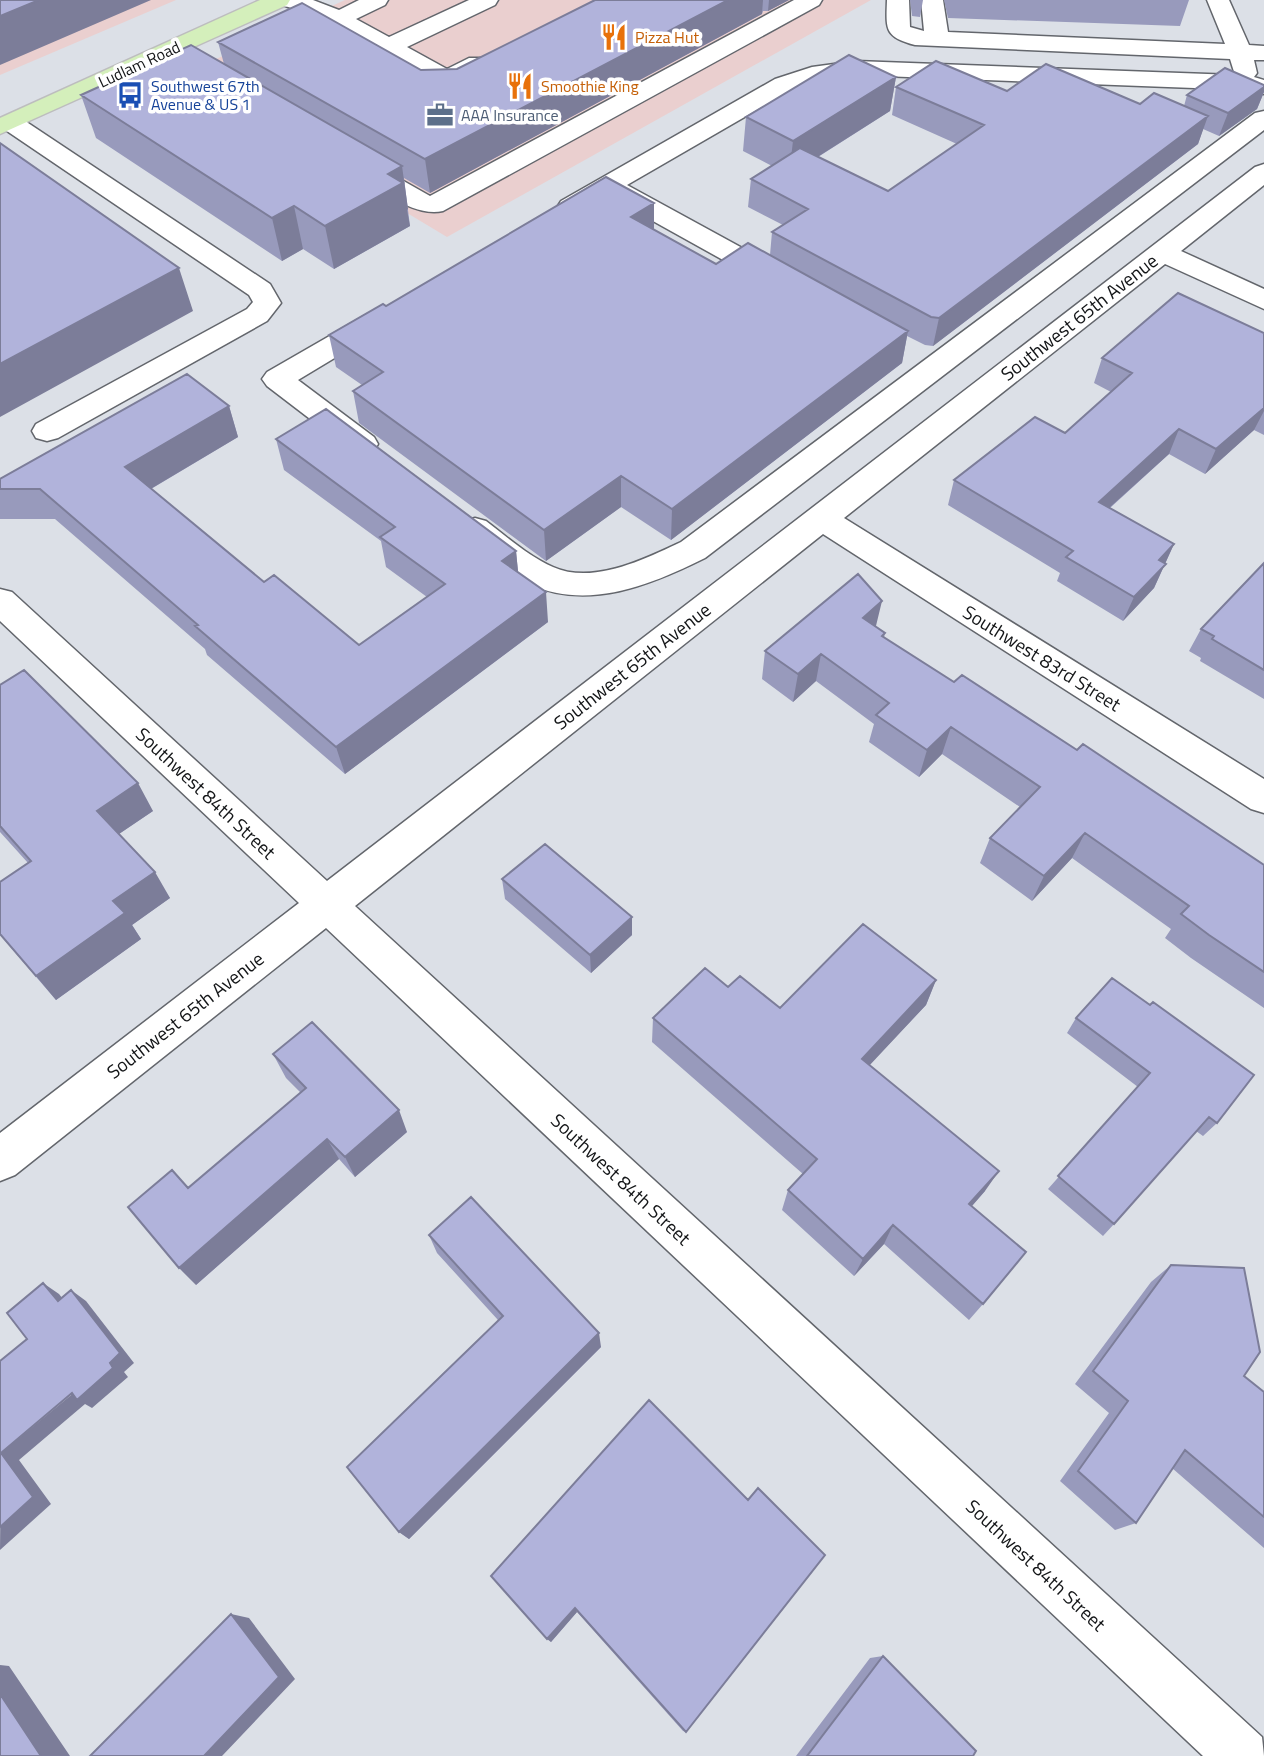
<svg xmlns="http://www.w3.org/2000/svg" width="1264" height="1756" font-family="'Titillium Web',sans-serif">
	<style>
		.commercial { fill: #eacfcf }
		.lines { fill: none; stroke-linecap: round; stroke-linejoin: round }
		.minor-casing { stroke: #63666c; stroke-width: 3 }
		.major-casing { stroke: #bdbdbe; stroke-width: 3 }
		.minor { fill: #fff; fill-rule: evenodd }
		.major { fill: #d4efbb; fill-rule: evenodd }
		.wall { fill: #989abc }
		.shaded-wall { fill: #7c7d99 }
		.building { fill: #b1b3db; stroke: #7c7d99; stroke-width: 2 }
		.labels { text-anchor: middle; stroke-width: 7; stroke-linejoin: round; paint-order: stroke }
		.far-food-label { font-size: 16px; fill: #c56008; stroke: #fff; text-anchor: start }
		.far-street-label { font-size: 16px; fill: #131517; stroke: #fff }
		.far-transit-label { font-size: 16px; fill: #164399; stroke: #fff; text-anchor: start }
		.far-service-label { font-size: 16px; fill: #4e5e75; stroke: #fff; text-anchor: start }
		.street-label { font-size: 19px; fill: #131517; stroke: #fff }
	</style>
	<rect width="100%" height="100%" fill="#dce0e7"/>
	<path class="commercial" d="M0,0H176L0,75Z
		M345,0H871L447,237L179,76Z"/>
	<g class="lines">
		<defs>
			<path id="minor" d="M279,0H313L339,10L359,0H388L385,5L356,19L389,37L469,0H498L495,5L407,47L447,69L469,58H485L489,63L485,68L446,85L316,16L282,5Z
				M794,0H822L819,5L443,211C413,218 377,187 352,172L348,167L352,162H370L430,196Z
				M887,0H909L910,27L924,31L921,0H943L948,32L1225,44L1207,0H1229L1249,45L1264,46V60H1254L1257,73L1254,77L1264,80V94L1247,90L856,75L816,81L793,89L627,185L788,273L792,279L788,285L778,287L768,285L608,196L570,215L561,213L557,207L561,201L775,79L812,67L856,61L1235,75L1230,59L915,45C884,37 886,29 887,0Z
				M1264,111V130L705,558C651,585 588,611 529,584C505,573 484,553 464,537L459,529L464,521L475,518L486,521C507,537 528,556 553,567C593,585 645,559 681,542L1255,113Z
				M10,115L19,117L270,284L281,303L267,321L58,438L47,441L36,438L32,431L36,424L247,309L253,302L249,295L1,127L0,119Z
				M1264,164V185L1181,251L1264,289V309L1165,264L844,518L1264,779V813L1251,809L823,534L355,906L1262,1737L1264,1756H1203L326,928L15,1175L0,1181V1133L299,903L0,621V589L12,592L327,881L1255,167Z
				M376,312L386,315L390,321L386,327L298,380L374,437L378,444L374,451L363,454L352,451L267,386L262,379L267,372L366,315Z"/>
			<path id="major" d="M260,0H290L287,5L0,134V118Z"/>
		</defs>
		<use href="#minor" class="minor-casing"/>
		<use href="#major" class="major-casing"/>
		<use href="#minor" class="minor"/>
		<use href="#major" class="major"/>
	</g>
	<path class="wall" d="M595,0H789L768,11H763L762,14L430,193L404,178L410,226L334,269L303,249L282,261L96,138L81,95L224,64L218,42L421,70L457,69Z
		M910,0H923L920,17L912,16Z
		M944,0H1189L1180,26L948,18Z
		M896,77L890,111L818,157L888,191L957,144L892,115L896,87L1007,91L1140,104L1184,106L1187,95L1264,85V92L1257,109L1219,136L1203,129L1198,144L933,346L925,345L907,336L902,363L671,540L621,507L546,561L359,423L353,391L362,385L336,367L329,335L386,306L654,230L716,264L770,255L772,232L783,225L748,207L751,179L772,166L743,151L746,117Z
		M1264,333V435L1254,430L1205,474L1169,454L1110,508L1174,544L1154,588L1123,621L1057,581L1060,573L948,505L954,480L1065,433L1111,392L1094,383L1102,358Z
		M229,406L238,437L151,489L264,582L359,645L427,597L386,567L381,541L284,470L276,439L516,551L518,572L548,622L345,774L207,655L205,649L55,519H0V479Z
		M1264,563V699L1200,661L1201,658L1189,651L1201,629Z
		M876,627L885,633L884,638L954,682L1077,750L1264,865V1008L1191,958L1165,938L1171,929L1072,858L1032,901L980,863L990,838L1020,807L942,754L919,777L869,742L874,724L816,681L793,702L762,679L765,651Z
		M0,685L153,811L119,834L170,898L132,925L141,939L56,1000L0,935V882L28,863L0,832Z
		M502,879L632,935L591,973L505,899Z
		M936,980L926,1005L869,1065L985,1191L972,1206L983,1304L969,1320L884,1244L854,1276L782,1210L788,1190L803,1174L652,1042L653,1018L780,1008Z
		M1150,1005L1217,1123L1203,1136L1196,1131L1114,1224L1103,1236L1048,1189L1138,1087L1067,1033L1076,1018Z
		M273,1054L407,1132L355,1177L339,1159L196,1285L188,1188L301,1093L286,1078Z
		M429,1235L601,1347L409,1539L399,1532L498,1320L437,1253Z
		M1171,1265L1244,1376L1264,1392V1548L1172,1468L1136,1523L1115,1530L1060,1481L1109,1413L1075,1384L1151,1282Z
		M748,1500L686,1732L683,1731L577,1612L551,1642L491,1576Z
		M883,1656L973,1756H796L870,1658Z"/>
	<path class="shaded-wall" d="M39,0H151L0,65V16Z
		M728,0H763L762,14L430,193L425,159Z
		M769,0H789L768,11Z
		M896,77L890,111L789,175L793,141Z
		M1264,87V92L1257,109L1219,136L1228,113Z
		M1208,116L1198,144L933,346L939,318Z
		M402,166L408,209L407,210L410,226L334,269L325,226L388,174Z
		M654,203V235L631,217Z
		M294,206L303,249L282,261L272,218Z
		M179,268L193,311L0,417V364Z
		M908,331L902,363L671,540L672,509Z
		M229,406L238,437L137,497L125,467Z
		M1264,408V411L1254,430L1205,474L1216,449Z
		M1179,429L1169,454L1089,526L1099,502Z
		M621,476V507L546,561L544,530Z
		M1174,544L1154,588L1123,621L1134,597L1159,560Z
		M516,551L519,581L502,561Z
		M546,592L548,622L345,774L336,747Z
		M882,601L875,630L863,618Z
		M821,654L816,681L793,702L798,674Z
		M951,727L942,754L919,777L927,750Z
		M138,783L153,811L113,838L97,811Z
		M1085,833L1072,858L1032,901L1044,876Z
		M155,872L170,898L132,925L141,939L56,1000L36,976L113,901Z
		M632,917V935L591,973L590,955Z
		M936,980L926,1005L854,1082L862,1059Z
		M399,1110L407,1132L355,1177L345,1157Z
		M327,1139L339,1159L196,1285L179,1268Z
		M999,1171L985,1191L957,1223L969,1204Z
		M893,1225L884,1244L854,1276L863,1259Z
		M43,1283L59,1294L74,1313L58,1301Z
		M71,1290L86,1301L134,1363L124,1372L128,1377L92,1408L85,1404L19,1460L51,1504L0,1550L1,1453L110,1363Z
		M599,1333L601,1347L409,1539L399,1532Z
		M575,1608L577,1612L551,1642L547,1639Z
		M231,1614L249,1618L295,1679L222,1756H204Z
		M0,1665L9,1666L70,1756H41L0,1694Z"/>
	<path class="building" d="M0,0H39L0,16Z
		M595,0H728L425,159L218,42L302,3L421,70L457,69Z
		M191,45L402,166L388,174L403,183L325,226L294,206L272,218L81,95Z
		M849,55L896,77L793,141L746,117Z
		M936,61L1007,91L1046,64L1140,104L1154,93L1208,116L939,318L931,317L772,232L808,209L751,179L800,148L888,191L984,125L896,87Z
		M1225,68L1264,85V87L1228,113L1187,95Z
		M0,143L179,268L0,364Z
		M606,177L654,203L631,217L716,264L748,243L908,331L672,509L621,476L544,530L353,391L383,372L329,335L383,304L386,306Z
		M1178,293L1264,333V408L1216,449L1179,429L1099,502L1174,544L1159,560L1166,564L1134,597L1066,557L1073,551L954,480L1035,417L1065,433L1132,373L1102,358Z
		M187,374L229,406L125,467L264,582L274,575L359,645L445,584L380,537L395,527L276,439L326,409L516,551L502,561L546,592L336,747L195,626L198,625L40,489H0V479Z
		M1264,563V670L1212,639L1214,636L1201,629Z
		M858,574L882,601L863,618L885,633L882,636L954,682L962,675L1077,750L1083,744L1264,865V972L1209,935L1181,914L1189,906L1085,833L1044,876L990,838L1040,787L951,727L927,750L876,715L889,703L821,654L798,674L765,651Z
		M24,670L138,783L97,811L155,872L113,901L125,913L36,976L0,934V882L31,861L0,826V685Z
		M545,844L632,917L590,955L502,879Z
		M863,924L936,980L862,1059L999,1171L969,1204L1026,1252L983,1304L893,1225L863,1259L788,1190L817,1159L653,1018L705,968L728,987L740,976L780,1008Z
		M1112,978L1150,1005L1153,1002L1254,1075L1217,1123L1209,1117L1114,1224L1058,1176L1150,1073L1076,1018Z
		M312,1022L399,1110L345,1157L327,1139L179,1268L128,1207L172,1170L188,1188L306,1088L273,1054Z
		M471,1197L599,1333L399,1532L347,1467L503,1316L429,1235Z
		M1171,1265L1244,1268L1260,1352L1244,1376L1264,1392V1517L1185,1450L1136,1523L1078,1471L1128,1401L1093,1371Z
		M43,1283L58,1301L71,1290L120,1353L110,1363L113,1368L77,1400L72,1393L1,1453L33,1497L0,1527V1361L27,1339L7,1313Z
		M649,1400L748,1500L758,1488L825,1555L686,1732L575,1608L547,1639L491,1576Z
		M231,1614L279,1677L204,1756H90Z
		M883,1656L976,1751L973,1756H807Z
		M0,1694L41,1756H0Z"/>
	<defs>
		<symbol id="restaurant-bare" viewBox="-9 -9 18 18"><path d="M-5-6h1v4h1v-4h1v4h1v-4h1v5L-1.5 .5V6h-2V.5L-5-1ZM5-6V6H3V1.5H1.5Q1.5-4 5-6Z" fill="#e8710a" stroke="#fff" stroke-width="2.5" paint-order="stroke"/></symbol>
		<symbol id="bus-bare" viewBox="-9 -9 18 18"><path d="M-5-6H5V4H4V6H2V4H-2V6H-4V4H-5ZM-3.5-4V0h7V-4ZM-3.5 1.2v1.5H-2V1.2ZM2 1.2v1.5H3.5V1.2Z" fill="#1a4fb4" stroke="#fff" stroke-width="2.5" paint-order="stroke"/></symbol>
		<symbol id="office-bare" viewBox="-9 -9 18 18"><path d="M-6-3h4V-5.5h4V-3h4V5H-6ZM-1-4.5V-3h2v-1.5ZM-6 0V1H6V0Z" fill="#5c6f8a" stroke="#fff" stroke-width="2.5" paint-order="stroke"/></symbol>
	</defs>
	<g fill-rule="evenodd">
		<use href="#restaurant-bare" x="595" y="18" width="38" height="38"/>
		<use href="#restaurant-bare" x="501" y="67" width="38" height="38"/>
		<use href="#bus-bare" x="111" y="76" width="38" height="38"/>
		<use href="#office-bare" x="421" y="96" width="38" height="38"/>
	</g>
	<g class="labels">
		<g class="far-food-label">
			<text x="635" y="43">Pizza Hut</text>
			<text x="541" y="92">Smoothie King</text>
		</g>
		<g class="far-street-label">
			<text transform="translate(139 64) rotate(-25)" y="6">Ludlam Road</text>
		</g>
		<g class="far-transit-label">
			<text x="151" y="92">Southwest 67th<tspan x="151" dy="18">Avenue &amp; US 1</tspan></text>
		</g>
		<g class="far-service-label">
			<text x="461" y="121">AAA Insurance</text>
		</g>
		<g class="street-label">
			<text transform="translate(1079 317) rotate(-38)" y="7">Southwest 65th Avenue</text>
			<text transform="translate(1042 658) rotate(32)" y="7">Southwest 83rd Street</text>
			<text transform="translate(632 666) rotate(-38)" y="7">Southwest 65th Avenue</text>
			<text transform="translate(206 793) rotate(43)" y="7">Southwest 84th Street</text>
			<text transform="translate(185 1015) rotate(-38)" y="7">Southwest 65th Avenue</text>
			<text transform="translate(621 1179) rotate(43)" y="7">Southwest 84th Street</text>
			<text transform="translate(1036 1565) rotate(43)" y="7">Southwest 84th Street</text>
		</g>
	</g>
</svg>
